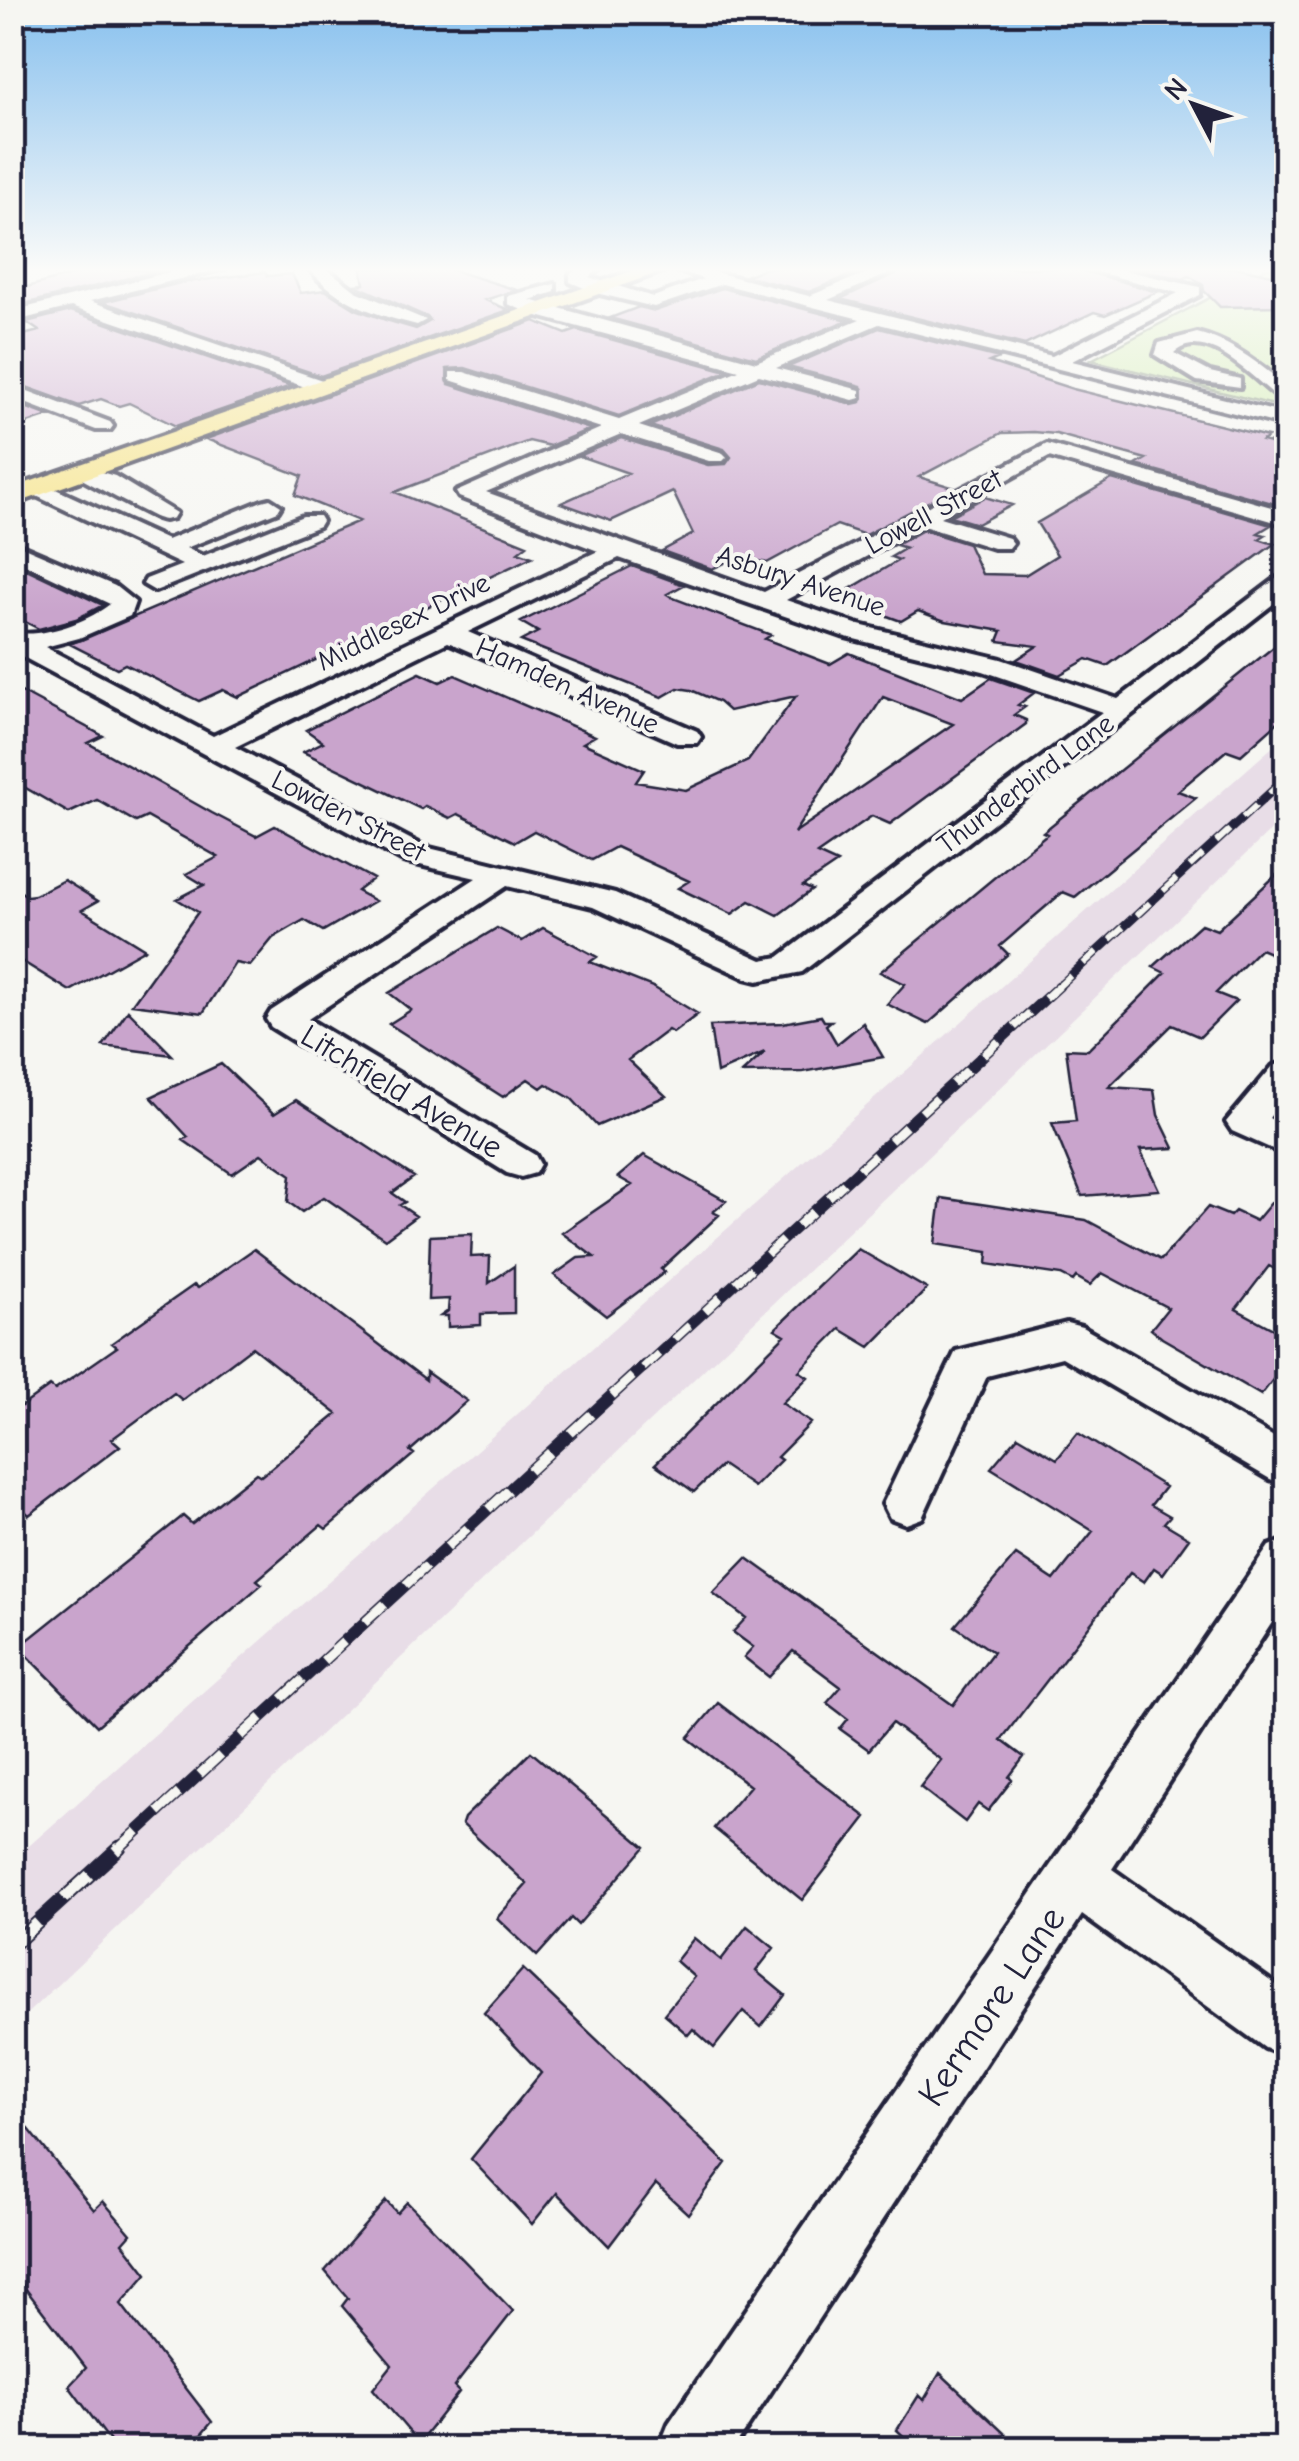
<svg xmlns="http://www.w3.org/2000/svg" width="1299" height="2461" font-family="'Comic Neue',sans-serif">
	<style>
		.built { fill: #e8dde7 }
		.green { fill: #caeaa3; stroke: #76866f; stroke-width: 2.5 }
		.building { fill: #c9a4cc; stroke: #22223b; stroke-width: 2.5; fill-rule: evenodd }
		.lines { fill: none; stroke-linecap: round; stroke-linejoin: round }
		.minor-casing { stroke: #22223b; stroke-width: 8 }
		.major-casing { stroke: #22223b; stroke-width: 8 }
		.minor { fill: #f6f6f2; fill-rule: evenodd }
		.major { fill: #f6e281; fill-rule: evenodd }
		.rail-far3-casing { stroke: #22223b; stroke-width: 9 }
		.rail-far2-casing { stroke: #22223b; stroke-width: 11 }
		.rail-far1-casing { stroke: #22223b; stroke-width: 12 }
		.rail-casing { stroke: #22223b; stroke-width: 15 }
		.rail-far3 { stroke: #f6f6f2; stroke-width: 6; stroke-dasharray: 18; stroke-linecap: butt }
		.rail-far2 { stroke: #f6f6f2; stroke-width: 8; stroke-dasharray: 21; stroke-linecap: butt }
		.rail-far1 { stroke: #f6f6f2; stroke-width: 9; stroke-dasharray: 28; stroke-linecap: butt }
		.rail { stroke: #f6f6f2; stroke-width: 11; stroke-dasharray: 35; stroke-linecap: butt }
		.labels { text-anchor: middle; stroke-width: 8; stroke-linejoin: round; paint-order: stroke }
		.far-street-label { font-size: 28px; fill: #22223b; stroke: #f6f6f2 }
		.street-label { font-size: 32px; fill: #22223b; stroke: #f6f6f2 }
		.near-street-label { font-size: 38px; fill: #22223b; stroke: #f6f6f2 }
	</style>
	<rect width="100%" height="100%" fill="#f6f6f2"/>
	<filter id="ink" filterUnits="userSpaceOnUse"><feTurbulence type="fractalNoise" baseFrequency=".01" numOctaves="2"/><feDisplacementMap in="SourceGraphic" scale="20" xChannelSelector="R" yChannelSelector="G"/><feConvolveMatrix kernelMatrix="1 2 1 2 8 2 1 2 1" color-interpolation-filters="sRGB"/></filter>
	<g filter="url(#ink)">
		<path class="built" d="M1286,735V816L13,2027V1860Z"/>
		<path class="green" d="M1267,268H1286V408L1091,360Z"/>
		<path class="building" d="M97,268L157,271L12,307V291Z
			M361,268H446L517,290L485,300L509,310L321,376L103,302L180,283L265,272L267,276L292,274L301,293L325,290L356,309L386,320L416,329L430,321L427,317L355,285L364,284Z
			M766,268H868L809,292L745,276Z
			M906,268H1078L1157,292L1105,315L1094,312L1025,345L840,299Z
			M1132,268H1240L1286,278V306L1220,307L1204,291L1203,285L1189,276L1183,279Z
			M722,288L848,320L756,358L610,318L639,307L655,311Z
			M71,311L291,386L176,426L129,403L119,406L101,399L79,406L12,382V338L39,331L26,322Z
			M534,321L566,334L577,330L727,371L619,416L465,368L447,369L449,384L590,429L550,446L529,441L395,492L527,545L518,552L532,557L238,697L223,690L199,701L125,664L117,668L70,644L359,521L295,495L302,476L206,439Z
			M879,328L999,358L989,362L1073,389L1268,437L1262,441L1286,447V507L1136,465L1146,459L1056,434L1034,432L1002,433L919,477L955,488L865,535L837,525L767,563L745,558L738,562L731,560L712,569L662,551L693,534L673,492L611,521L561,503L628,473L579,456L621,438L708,465L726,464L731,457L724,449L650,426L759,379L852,404L861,402V386L788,367Z
			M12,402L49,416L12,428Z
			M1112,479L1271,525L1258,533L1265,535L1259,539L1274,544L1107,666L1087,659L1059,675L1016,660L1037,646L998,641L1002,631L945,621L918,611L901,621L857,605L869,599L850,589L899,560L891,557L906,548L896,545L923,530L968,544L982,574L1025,575L1057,555L1037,523Z
			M985,497L1012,505L977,524L950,516Z
			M12,562L103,605L76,619L39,629L12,615Z
			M632,566L684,585L667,594L673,598L771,635L765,639L830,664L849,653L962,698L991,678L1034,693L1018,705L1025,707L1014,715L1026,720V724L890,824L872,816L817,854L837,863L803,886L812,890L778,915L750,901L732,914L678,888L689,881L616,847L592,860L534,831L515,842L458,814L450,818L425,806L421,809L303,752L323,742L306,730L420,673L440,682L455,675L595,736L583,743L644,770L636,782L686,790L748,761L796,696L729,711L719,702L691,690L678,688L662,697L521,641L538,632L521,622ZM883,697L953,724L794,833Z
			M1286,637V715L1241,755L1227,750L1178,791L1196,798L1075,897L1063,892L1000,946L1008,954L928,1024L887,1004L905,984L880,972L1047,834L1043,832Z
			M12,687L103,736L88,743L212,813L256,836L275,826L373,879L357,891L375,901L323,931L304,920L273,938L250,966L235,963L203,1013L132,1004L198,912L177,899L204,885L186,874L218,857L147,817L136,822L97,800L69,813L12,780Z
			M1286,866V960L1260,949L1216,993L1236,1001L1200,1037L1172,1025L1109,1087L1154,1090L1158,1115L1174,1148L1140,1150L1159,1190L1082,1196L1052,1123L1076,1121L1066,1049L1088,1050L1165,973L1153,967L1201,924L1217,930Z
			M64,880L98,901L82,910L145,949L70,991L12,955V886L27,896L35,895Z
			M497,928L522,941L543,928L597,957L590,962L653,987L698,1014L673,1033L668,1030L628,1060L666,1096L597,1126L572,1099L546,1084L541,1088L528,1079L503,1097L389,1024L411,1010L389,993Z
			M128,1010L172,1055L103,1046Z
			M821,1016L824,1021H831L826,1025L837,1044L863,1023L883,1057L803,1072L742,1073L765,1052L717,1073L710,1026L783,1023Z
			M221,1064L274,1114L296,1100L414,1177L392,1193L405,1202L400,1205L416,1216L385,1239L324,1197L302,1212L288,1202L291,1175L261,1154L232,1174L183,1140L188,1137L151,1097Z
			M644,1155L726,1201L713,1212L719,1215L661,1269L665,1272L606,1316L554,1275L578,1258L594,1257L562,1233L632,1185L618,1177Z
			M1286,1185V1275L1269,1266L1236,1309L1286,1336V1383L1275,1377L1261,1395L1162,1338L1151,1329L1168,1308L1102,1273L1090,1285L1076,1277L1073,1281L1061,1275L987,1264L988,1252L935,1244L941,1198L1086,1220L1161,1260L1208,1207L1230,1216L1235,1211L1256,1221Z
			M472,1234L471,1257L490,1256L489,1283L514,1266V1313L481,1314V1325L448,1327V1316H441L448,1311L449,1299L428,1300L430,1236Z
			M254,1249L426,1380V1372L467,1401L410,1451L414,1454L326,1529L321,1525L257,1580L262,1584L97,1726L19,1647L183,1516L192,1524L256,1473L261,1476L337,1414L252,1347L182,1400L174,1393L112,1439L120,1446L29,1515L12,1499V1413L50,1386L55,1390L117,1347L112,1343L174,1299L194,1285L198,1288Z
			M858,1249L927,1289L870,1347L840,1329L799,1371L808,1377L782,1403L811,1423L777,1457L781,1460L754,1487L722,1465L694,1492L655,1464L785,1335L775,1329Z
			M1078,1433L1165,1487L1151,1505L1170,1516L1164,1523L1189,1538L1163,1574L1154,1568L1144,1582L1130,1573L1001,1740L1024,1757L1009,1777L1012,1780L988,1811L978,1804L965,1822L920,1787L941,1760L892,1723L869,1750L840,1729L848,1719L827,1703L841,1687L793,1651L769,1677L744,1657L753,1647L733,1632L746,1618L713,1593L747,1558L953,1705L993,1652L955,1626L1016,1555L1054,1580L1093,1531L991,1468L1018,1436L1057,1459Z
			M718,1703L866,1817L802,1900L714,1828L750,1786L688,1738Z
			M531,1752L645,1847L578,1925L571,1918L537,1956L497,1918L527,1884L462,1824L464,1818Z
			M747,1926L774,1948L756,1971L785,1995L761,2027L743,2011L714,2048L693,2029L688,2035L664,2014L694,1977L676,1961L694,1938L721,1960Z
			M523,1969L726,2163L688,2214L656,2184L609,2246L557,2193L532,2224L471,2159L541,2073L484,2013Z
			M12,2108L94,2210L103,2201L131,2234L123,2243L147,2274L121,2304L212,2422L190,2448H115L69,2386L86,2368L12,2271Z
			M386,2201L397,2213L407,2202L513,2311L454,2387L459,2392L419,2443L373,2389L392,2365L342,2306L348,2298L325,2271Z
			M940,2373L1020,2448H916L897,2430L919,2395L924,2400Z"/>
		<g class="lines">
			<defs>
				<path id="minor" d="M186,268H225L90,301L331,383V391H317L71,307L12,322V311Z
					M309,268H326L356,291L426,320L417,325C377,315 335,302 309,268Z
					M581,268H601L589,277L653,297L703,279L670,268H699L809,296L879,268H902L828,300L1052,356L1178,293L1082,268H1114L1200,287V295L1072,361L1286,414V426L879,324L776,368L860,390V398L853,400L759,375L639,426L723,453L727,457L723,461H709L621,434L486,492L764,592L1047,444L1286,511V525L1049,457L940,517L1009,538L1013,543L1009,548H993L923,526L786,600L859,625L1001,659L1118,699L1277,578L1286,576V594L802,972L758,981L746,978L593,907L507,886L308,1019L535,1155L540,1164L535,1173L521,1177L507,1173L271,1027L266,1019L271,1011L476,878L403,861L12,651V632C41,639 88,622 110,604L12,558V542L115,586L135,602L130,616L79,638L45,647L213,736L598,551L459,497L456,492L601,428L450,380V372H464L619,420L739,370L534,315L508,304V296L555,284V292L530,300L756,362L860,319L722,284L654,307L596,293L570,282V274ZM619,558L842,636L983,671L1102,712L779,957L762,960L615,893L425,847L235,747L448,642L677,743H697L701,737L697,731L468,632Z
					M1197,333C1233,342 1257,363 1286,385V397L1276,396C1252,377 1204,325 1174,353L1210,372L1240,379V387L1197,381L1155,355L1159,343Z
					M12,385L110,422L113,426L110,430H96L12,398Z
					M83,467L115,476L176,513L173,518C165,520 165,521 157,518C147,514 77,477 72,473Z
					M38,481L167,540L262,501L270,499L281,506L278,511L186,548L203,556L303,516H319L322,521L319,526L155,591L143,584L146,579L182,565L30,493L27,488Z
					M1286,1062V1097L1269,1118L1286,1127V1155L1232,1131L1226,1122L1273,1066Z
					M1067,1323L1082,1327L1286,1444V1485L1270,1479L1062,1357L987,1376L922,1518L906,1524L890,1518L883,1504L956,1351Z
					M1286,1540V1601L1112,1869L1286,1992V2056L1265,2048L1082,1915L734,2448H659L669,2423L1269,1546Z"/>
				<path id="major" d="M640,268H671L12,505V488Z"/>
			</defs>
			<use href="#minor" class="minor-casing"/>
			<use href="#major" class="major-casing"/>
			<use href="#minor" class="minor"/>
			<use href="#major" class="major"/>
			<defs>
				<path id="rail-far3" d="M1057,988L1286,778"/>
				<path id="rail-far2" d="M643,1368L1059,986"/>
				<path id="rail-far1" d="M117,1850L645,1365"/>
				<path id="rail" d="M12,1946L120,1847"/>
			</defs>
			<use href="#rail-far3" class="rail-far3-casing"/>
			<use href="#rail-far2" class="rail-far2-casing"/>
			<use href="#rail-far1" class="rail-far1-casing"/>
			<use href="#rail" class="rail-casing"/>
			<use href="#rail-far3" class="rail-far3"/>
			<use href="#rail-far2" class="rail-far2"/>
			<use href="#rail-far1" class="rail-far1"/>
			<use href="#rail" class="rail"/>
		</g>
	</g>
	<linearGradient id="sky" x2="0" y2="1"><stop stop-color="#87c0ee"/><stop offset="0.44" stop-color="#fbfbf9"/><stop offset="1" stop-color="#fbfbf9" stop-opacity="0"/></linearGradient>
	<rect width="1299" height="613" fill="url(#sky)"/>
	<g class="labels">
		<g class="far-street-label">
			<text transform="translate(933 511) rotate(-28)" y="10">Lowell Street</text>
			<text transform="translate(801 580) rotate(18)" y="10">Asbury Avenue</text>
			<text transform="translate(403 621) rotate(-26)" y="10">Middlesex Drive</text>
			<text transform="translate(568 685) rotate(24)" y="10">Hamden Avenue</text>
			<text transform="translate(1025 783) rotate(-37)" y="10">Thunderbird Lane</text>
			<text transform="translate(349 815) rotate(27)" y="10">Lowden Street</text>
		</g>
		<g class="street-label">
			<text transform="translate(402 1091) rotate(31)" y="11">Litchfield Avenue</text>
		</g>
		<g class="near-street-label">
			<text transform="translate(991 2006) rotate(-56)" y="13">Kermore Lane</text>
		</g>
	</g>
	<rect width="1299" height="2461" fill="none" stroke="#f6f6f2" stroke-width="50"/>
	<rect x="25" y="25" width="1249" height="2411" fill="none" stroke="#22223b" stroke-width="4" filter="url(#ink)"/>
	<g transform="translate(1194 105) rotate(311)" stroke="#f6f6f2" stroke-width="8" paint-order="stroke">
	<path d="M0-8L18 38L0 25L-18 38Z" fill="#22223b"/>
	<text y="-15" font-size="28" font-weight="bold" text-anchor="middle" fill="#22223b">N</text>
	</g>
</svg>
